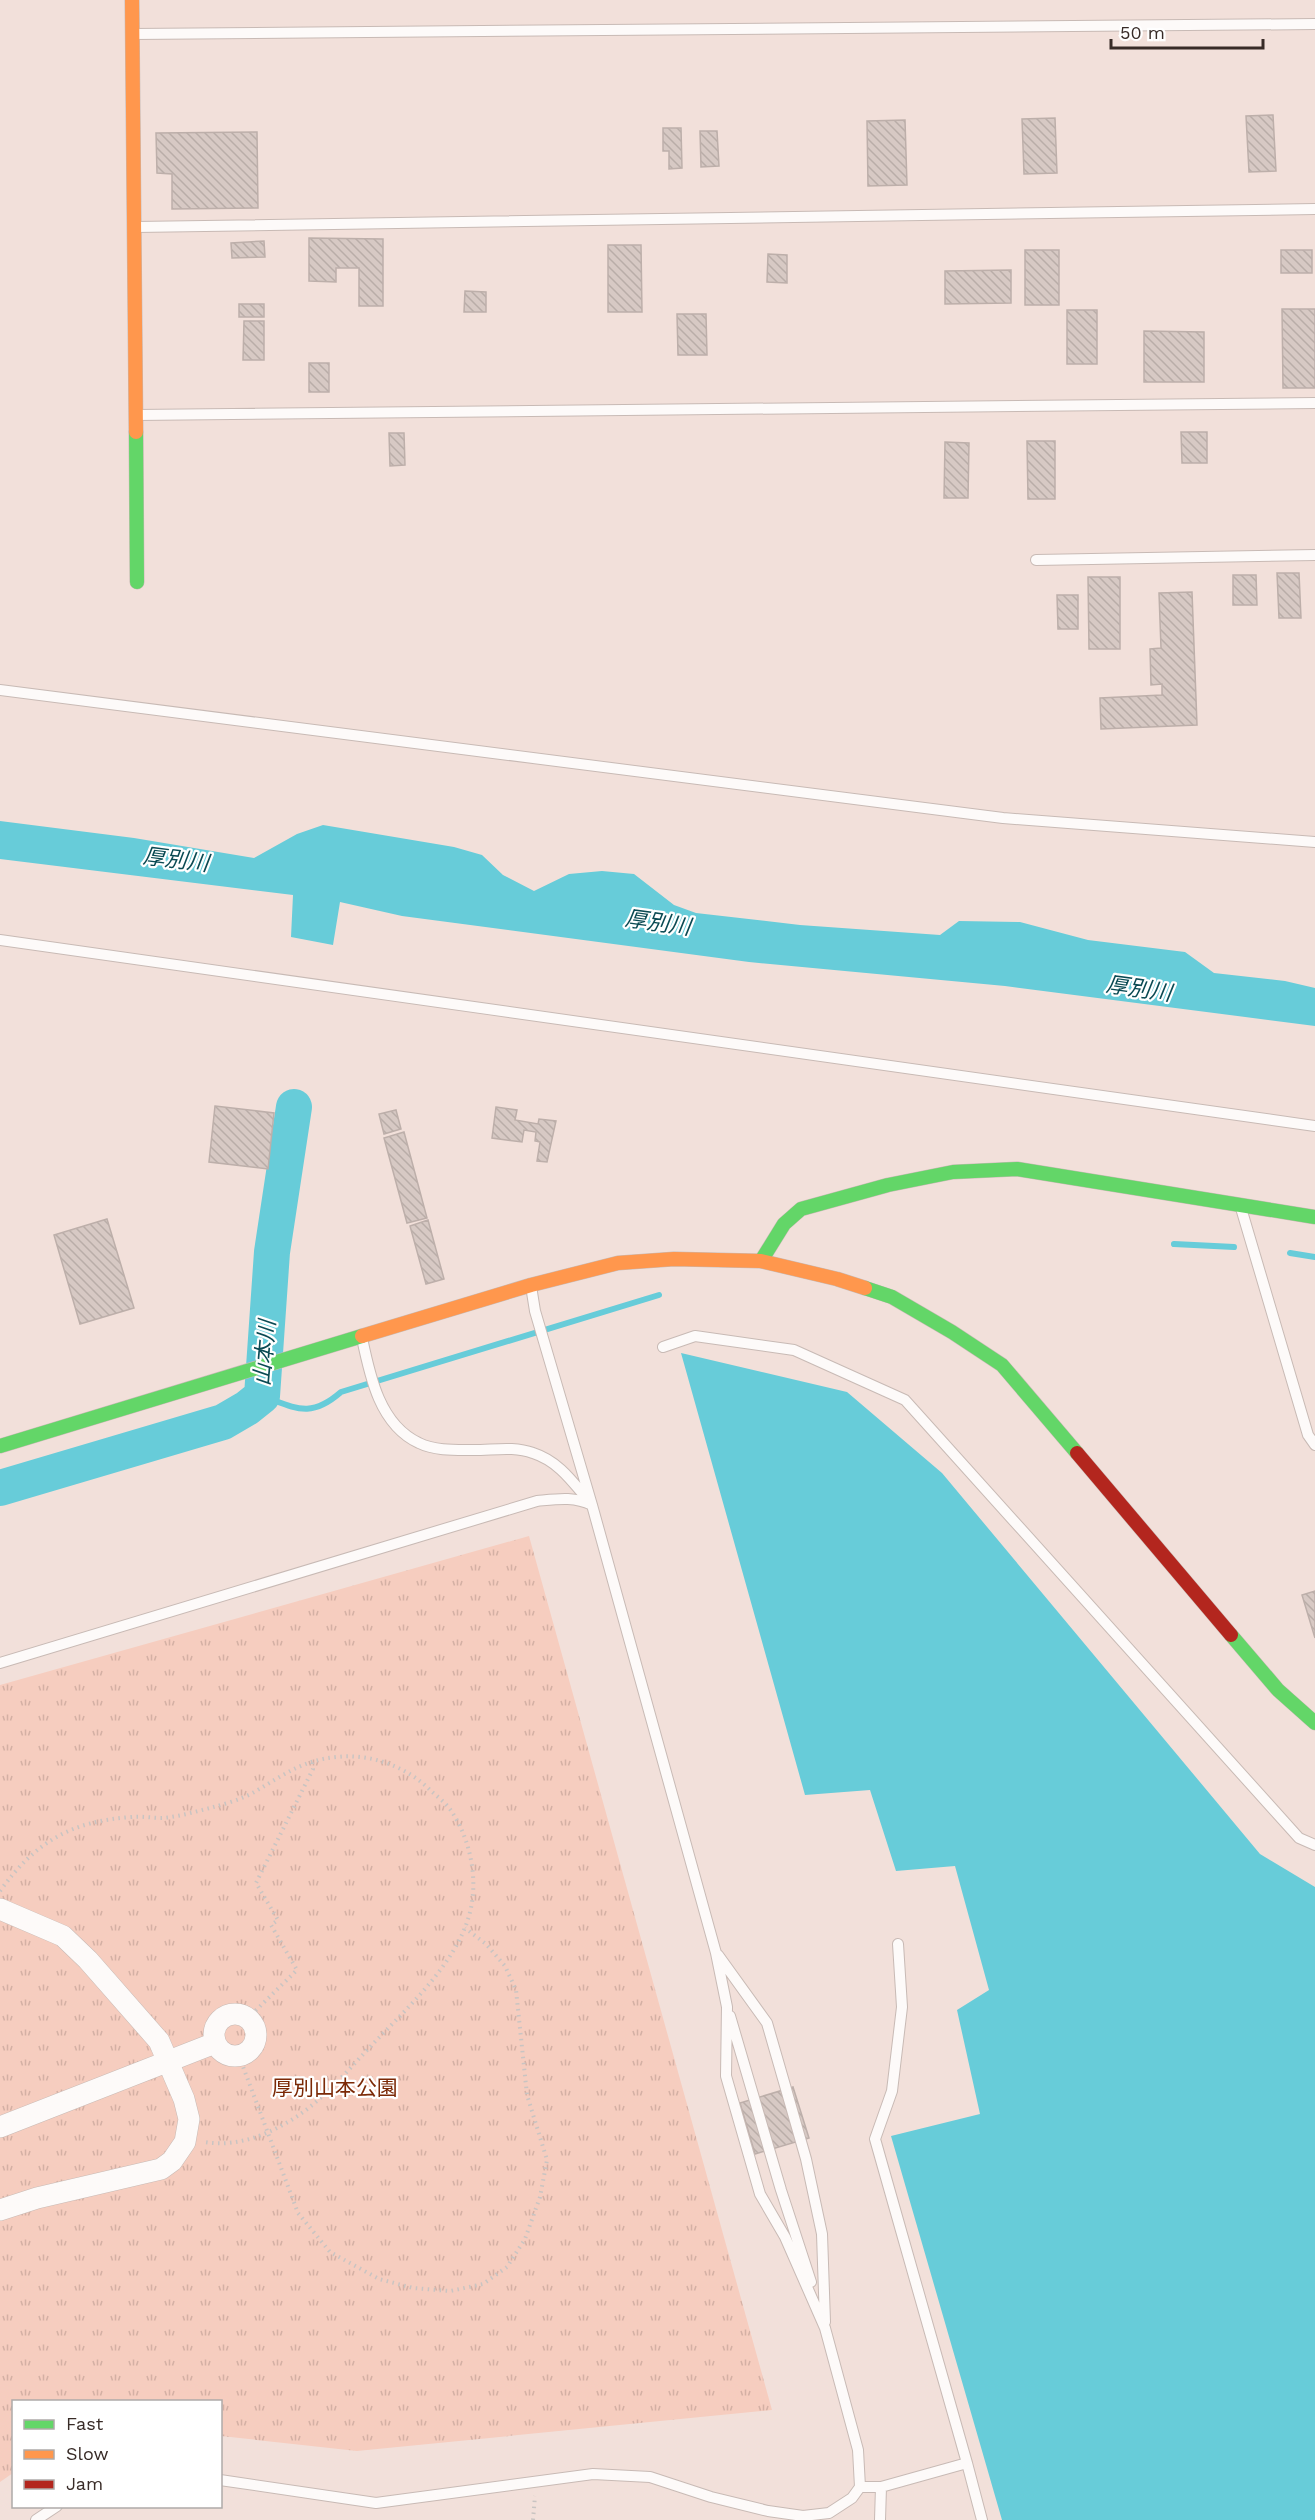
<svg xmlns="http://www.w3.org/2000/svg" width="1315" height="2520" font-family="'Work Sans','Noto Sans JP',sans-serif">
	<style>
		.grass { fill: url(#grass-tufts) }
		.water { fill: #67ccd9 }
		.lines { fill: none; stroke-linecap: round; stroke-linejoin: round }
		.stream { stroke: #67ccd9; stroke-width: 6 }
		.river { stroke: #67ccd9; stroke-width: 36 }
		.building { fill: url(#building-back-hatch); stroke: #bdafaa; stroke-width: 1.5 }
		.lane-casing { stroke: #c8bab5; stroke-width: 12 }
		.street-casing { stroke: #c8bab5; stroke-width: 22 }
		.fast-casing { stroke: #c8bab5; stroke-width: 15 }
		.slow-casing { stroke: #c8bab5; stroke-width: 15 }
		.jam-casing { stroke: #c8bab5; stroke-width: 15 }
		.path { stroke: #c9c4c2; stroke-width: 4; stroke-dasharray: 1.5 4.5; stroke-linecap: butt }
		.lane { stroke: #fdfaf9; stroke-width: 10 }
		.street { stroke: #fdfaf9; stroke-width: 21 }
		.fast { stroke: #63d668; stroke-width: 14 }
		.slow { stroke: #ff974d; stroke-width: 14 }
		.jam { stroke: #b3261e; stroke-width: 14 }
		.labels { text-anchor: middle; stroke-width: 4.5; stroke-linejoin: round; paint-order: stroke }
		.park-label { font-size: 21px; fill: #7b2906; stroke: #fff }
		.water-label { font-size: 22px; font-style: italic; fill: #0a4a53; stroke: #fff }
	</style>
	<defs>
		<pattern id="grass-tufts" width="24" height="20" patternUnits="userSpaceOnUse" patternTransform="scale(1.5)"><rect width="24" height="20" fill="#f6cdbf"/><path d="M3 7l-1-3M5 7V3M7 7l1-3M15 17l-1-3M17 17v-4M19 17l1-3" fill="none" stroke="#d4b0a4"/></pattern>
		<pattern id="building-back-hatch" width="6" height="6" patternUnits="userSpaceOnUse" patternTransform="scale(1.5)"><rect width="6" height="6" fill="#d7c9c4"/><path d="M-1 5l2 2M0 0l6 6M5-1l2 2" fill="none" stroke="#b9ada8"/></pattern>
	</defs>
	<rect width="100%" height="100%" fill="#f2e0da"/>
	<path class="grass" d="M529,1536L772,2410L357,2451L221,2436L220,2402H14L13,2473L0,2482V1685Z"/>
	<path class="water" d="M0,821L134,838L254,858L297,834L323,825L454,847L482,855L503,875L534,891L569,874L602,871L634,874L674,905L696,913L800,925L940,935L959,921L1020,922L1088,940L1185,952L1214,973L1285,981L1315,988V1026L1005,986L749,962L402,916L340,902L333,945L291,937L293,895L0,859Z
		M681,1353L847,1392L942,1473L1260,1854L1315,1887V2520H1002L891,2136L980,2114L957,2010L989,1990L955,1866L896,1871L870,1790L805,1795Z"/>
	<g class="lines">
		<path class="stream" d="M1174,1244L1234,1247
			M1290,1253L1315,1257
			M262,1396C296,1408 310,1419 341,1392L659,1295"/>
		<path class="river" d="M0,1488L223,1422L247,1408L262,1396L272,1252L294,1107"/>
	</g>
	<path class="building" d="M1273,115L1276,171L1249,172L1246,116Z
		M1055,118L1057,173L1024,174L1022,119Z
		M905,120L907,185L868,186L867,121Z
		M663,128H681L682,168L669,169V151H663Z
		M700,131H717L719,166L701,167Z
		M257,132L258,208L172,209V174L157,173L156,133Z
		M309,238L383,239V306H359V268H336V282L309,281Z
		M264,241L265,257L232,258L231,243Z
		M608,245H641L642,312H608Z
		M1025,250H1059V305H1025Z
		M1281,250H1312V273H1281Z
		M768,254L787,255V283L767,282Z
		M1011,270V303L945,304V271Z
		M465,291L486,292V312H464Z
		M239,304H264V317H239Z
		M1282,309H1315V388H1283Z
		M1067,310H1097V364H1067Z
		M677,314H706L707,355H678Z
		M244,321H264V360H243Z
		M1144,331L1204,332V382H1144Z
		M309,363H329V392H309Z
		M1181,432H1207V463H1182Z
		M389,433H404L405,465L390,466Z
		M1027,441H1055V499H1028Z
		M945,442L969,443L968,498H944Z
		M1277,573H1299L1301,618H1279Z
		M1233,575H1256L1257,605H1233Z
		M1088,577H1120V649H1089Z
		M1192,592L1197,725L1101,729L1100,698L1162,695V684L1151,685L1150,649L1161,648L1159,593Z
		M1057,595H1078V629H1058Z
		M215,1106L274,1113L268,1169L209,1162Z
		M496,1107L517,1110L515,1120L538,1124L539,1119L556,1121L547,1162L537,1161L540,1142L535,1141L536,1132L524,1130L522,1142L492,1138Z
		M396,1110L401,1129L384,1134L379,1114Z
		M404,1132L427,1218L407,1223L384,1138Z
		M107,1219L134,1308L80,1324L54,1235Z
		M428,1220L444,1279L426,1284L410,1226Z
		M1315,1591V1638L1302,1595Z
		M793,2087L809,2138L755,2154L740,2103Z"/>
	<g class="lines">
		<defs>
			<path id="lane" d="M133,34L1315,24
				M136,227L1315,209
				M136,415L1315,403
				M1036,560L1315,555
				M0,690L1003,818L1315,842
				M0,940L1315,1126
				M1241,1208L1308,1435L1315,1445
				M362,1338C370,1377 380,1425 419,1443C435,1451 456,1450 474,1450C494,1450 514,1446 533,1453C558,1461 572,1481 588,1500
				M663,1347L695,1336L794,1350L905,1400L1299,1838L1315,1845
				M0,1663L537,1501C557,1499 574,1496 592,1505
				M898,1944L902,2007L892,2091L875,2139L967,2463
				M718,1955L767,2023L784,2082L806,2159L822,2234L825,2322
				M730,2016L781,2190L811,2282
				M220,2480L376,2503L593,2474L650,2477L711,2497L768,2511L803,2516L829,2513L852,2498L860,2487L858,2450L825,2328L785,2237L760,2194L726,2076L727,2007L716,1953L592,1505L535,1311L531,1286
				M860,2487H881L967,2463L982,2520
				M36,2520L57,2506
				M880,2520L881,2487"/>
			<path id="street" d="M0,1909L63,1936L88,1960L159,2041L184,2099L189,2119L185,2142L172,2161L161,2169L37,2198L0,2210
				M214 2035a21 21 0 1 1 42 0a21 21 0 1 1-42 0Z
				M0,2127L215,2043"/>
			<path id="fast" d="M136,432L137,582
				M761,1261L784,1224L801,1209L888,1185L953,1172L1017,1169L1315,1217
				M865,1288L892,1297L952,1332L1002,1365L1077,1453
				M0,1446L362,1336
				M1231,1635L1278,1690L1315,1723"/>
			<path id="slow" d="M132,0L136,432
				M362,1336L531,1285L618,1263L674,1259L761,1261L837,1279L865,1288"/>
			<path id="jam" d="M1077,1453L1231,1635"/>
		</defs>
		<use href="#lane" class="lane-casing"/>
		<use href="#street" class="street-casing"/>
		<use href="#fast" class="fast-casing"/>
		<use href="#slow" class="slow-casing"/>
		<use href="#jam" class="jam-casing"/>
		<path class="path" d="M0,1891C36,1841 72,1821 132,1817C142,1816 152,1818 162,1818C178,1817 194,1812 210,1808C225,1804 243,1799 256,1791C285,1774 303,1760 337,1757C370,1753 408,1767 431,1791C438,1797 447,1804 452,1812C471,1841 479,1882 469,1916C455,1965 406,2009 372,2045C346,2072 321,2103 288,2122C262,2137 234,2147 204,2142
			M247,2019L297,1970L271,1925L278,1920L256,1883L313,1769L312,1761
			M239,2056L298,2213L330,2252L379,2279L413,2288L450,2291L483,2284L507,2267L525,2239L540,2197L547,2160L527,2095L516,1990L505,1966L486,1944L465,1928
			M533,2520L535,2496"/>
		<use href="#lane" class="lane"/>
		<use href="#street" class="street"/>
		<use href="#fast" class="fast"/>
		<use href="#slow" class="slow"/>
		<use href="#jam" class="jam"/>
	</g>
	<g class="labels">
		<g class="park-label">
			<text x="335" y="2095">厚別山本公園</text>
		</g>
		<g class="water-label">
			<text transform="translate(176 859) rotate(7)" y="8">厚別川</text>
			<text transform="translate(658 922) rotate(8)" y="8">厚別川</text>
			<text transform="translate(1139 988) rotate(8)" y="8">厚別川</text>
			<text transform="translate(264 1353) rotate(-85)" y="8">山本川</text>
		</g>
	</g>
	<rect x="12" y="2400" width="210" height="108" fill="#ffffff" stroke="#afaaa9" stroke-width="1.5"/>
	<rect x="24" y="2420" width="30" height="9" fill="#63d668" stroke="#afaaa9" stroke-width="1.5"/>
	<text x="66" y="2430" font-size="18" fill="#382b27">Fast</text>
	<rect x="24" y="2450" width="30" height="9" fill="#ff974d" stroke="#afaaa9" stroke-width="1.5"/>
	<text x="66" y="2460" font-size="18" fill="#382b27">Slow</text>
	<rect x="24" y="2480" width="30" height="9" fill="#b3261e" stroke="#afaaa9" stroke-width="1.5"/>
	<text x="66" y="2490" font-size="18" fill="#382b27">Jam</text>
	<path d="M1111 39v9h152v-9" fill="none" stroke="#382b27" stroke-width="3"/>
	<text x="1120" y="39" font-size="18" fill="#382b27" stroke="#ffffff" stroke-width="4.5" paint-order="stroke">50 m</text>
</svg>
